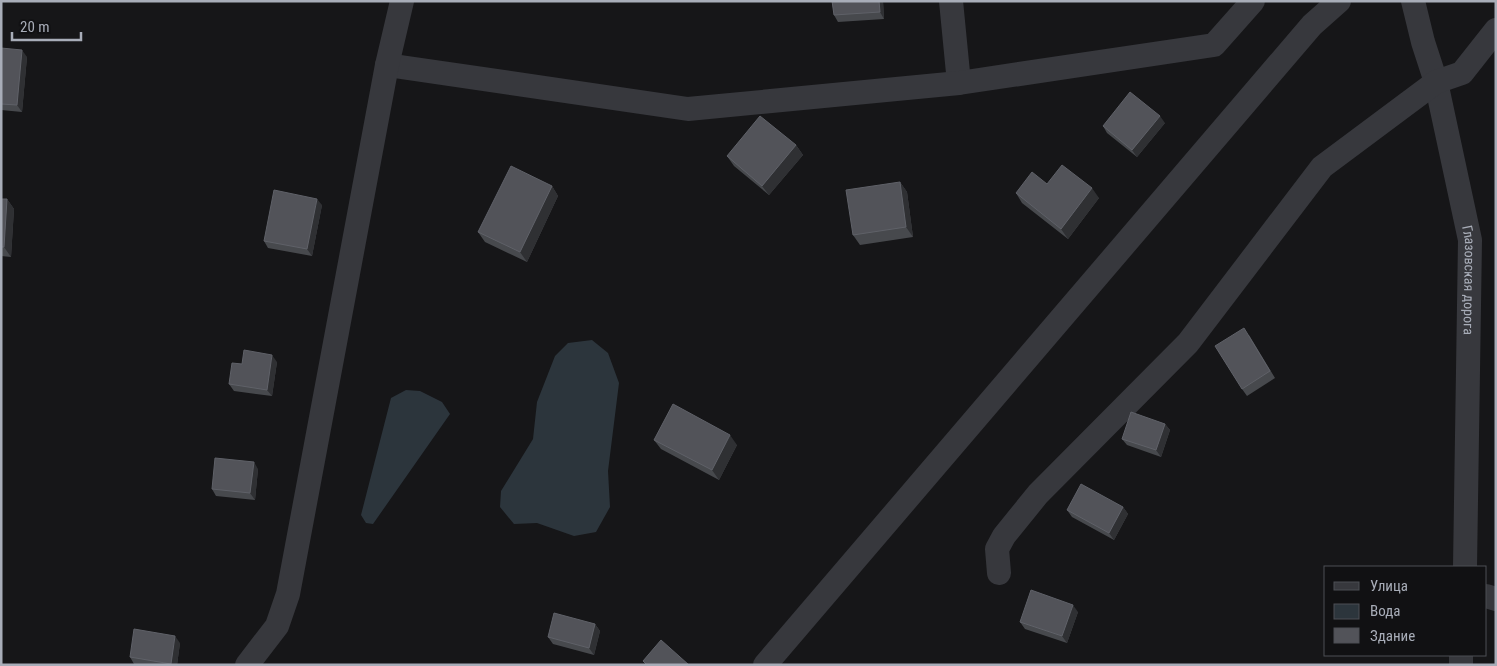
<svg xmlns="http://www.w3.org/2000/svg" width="1497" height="666" font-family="'Roboto Condensed',sans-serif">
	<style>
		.water { fill: #2c353c }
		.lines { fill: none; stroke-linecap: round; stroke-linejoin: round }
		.minor { stroke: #37383d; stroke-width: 24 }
		.wall { fill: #47494d }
		.shaded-wall { fill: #2f3033 }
		.building { fill: #525359; stroke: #5f6168 }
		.labels { text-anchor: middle; stroke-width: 4.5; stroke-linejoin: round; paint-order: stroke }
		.street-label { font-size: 14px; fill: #a8adb8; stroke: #111113 }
	</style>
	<rect width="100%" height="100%" fill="#161618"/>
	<path class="water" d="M592,340L608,353L619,383L608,471L610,507L596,532L574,536L537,523L514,524L500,507L501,491L533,439L537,402L555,356L568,343Z
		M406,390L420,391L442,402L450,414L373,524L366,523L361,515L391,398Z"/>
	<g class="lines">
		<g class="minor">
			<path d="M951,1L959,83"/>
			<path id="s1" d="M1413,1L1423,42L1436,82L1470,240L1465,567"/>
			<path d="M387,65L688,109L959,83L1214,45L1253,1"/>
			<path d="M999,573L997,549L1004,536L1038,494L1188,343L1322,167L1436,82L1462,73L1496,30"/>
			<path d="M1486,596L1496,599"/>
			<path d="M247,665L277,626L288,594L387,65L402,1"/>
			<path d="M765,665L1312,25L1339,1"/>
			<path d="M1461,665V655"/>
		</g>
	</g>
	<path class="wall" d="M832,1H883L884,19L838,22L834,15Z
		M1,48L27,57L22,112L1,110Z
		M1165,123L1137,157L1107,133L1103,126Z
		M796,145L803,155L769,195L734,166L727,156Z
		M900,182L907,192L913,237L860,245L853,235Z
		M1047,184L1099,198L1068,239L1022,203L1016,193Z
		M552,186L558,196L527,262L485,242L478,232Z
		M1,199H7L14,209L11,257L1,256Z
		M322,205L312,256L268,248L264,241Z
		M1249,335L1275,378L1247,396L1242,389Z
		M277,362L272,396L234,391L229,384L242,364Z
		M1165,424L1170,430L1161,457L1127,445L1122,439Z
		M654,440L737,445L719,480L661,449Z
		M258,469L255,500L216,496L212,489Z
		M1123,507L1128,514L1114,540L1072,517L1067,510Z
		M1078,612L1067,643L1025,629L1020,622Z
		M595,624L600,631L594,655L553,644L548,637Z
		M180,643L177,665L134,664L130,657Z"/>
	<path class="shaded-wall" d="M879,1H883L884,19L880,12Z
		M22,50L27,57L22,112L17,105Z
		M1160,116L1165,123L1137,157L1132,150Z
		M796,145L803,155L769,195L762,186Z
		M900,182L907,192L913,237L906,227Z
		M552,186L558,196L527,262L520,252Z
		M1092,188L1099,198L1068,239L1061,229Z
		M7,199L14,209L11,257L4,247Z
		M317,199L322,205L312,256L307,249Z
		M272,355L277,362L272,396L267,390Z
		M1165,424L1170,430L1161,457L1156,450Z
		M730,435L737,445L719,480L712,470Z
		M254,462L258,469L255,500L250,493Z
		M1123,507L1128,514L1114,540L1109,533Z
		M1073,605L1078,612L1067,643L1062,636Z
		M595,624L600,631L594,655L589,648Z
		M175,636L180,643L177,665H172L171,664Z"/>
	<path class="building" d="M832,1H879L880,12L834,15Z
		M1,48L22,50L17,105L1,104Z
		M1130,92L1160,116L1132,150L1103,126Z
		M760,116L796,145L762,186L727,156Z
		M1062,165L1092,188L1061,229L1016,193L1032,172L1047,184Z
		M511,166L552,186L520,252L478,232Z
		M900,182L906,227L853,235L846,190Z
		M274,190L317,199L307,249L264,241Z
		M1,199H7L4,247H1Z
		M1244,328L1270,371L1242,389L1215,346Z
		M244,350L272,355L267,390L229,384L232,363L242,364Z
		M673,404L730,435L712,470L654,440Z
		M1131,412L1165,424L1156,450L1122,439Z
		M215,458L254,462L250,493L212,489Z
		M1081,484L1123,507L1109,533L1067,510Z
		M1031,590L1073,605L1062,636L1020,622Z
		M554,613L595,624L589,648L548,637Z
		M134,629L175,636L171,664L130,657Z
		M661,640L689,665H647L643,661Z"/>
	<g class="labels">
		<g class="street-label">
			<text dy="5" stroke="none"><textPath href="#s1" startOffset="286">Глазовская дорога</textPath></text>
		</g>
	</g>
	<rect width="1497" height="666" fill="none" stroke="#a8adb8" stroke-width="5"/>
	<rect x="1324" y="566" width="162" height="90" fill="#111113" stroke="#4d4f55"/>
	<rect x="1334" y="582" width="25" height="8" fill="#37383d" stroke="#4d4f55"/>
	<text x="1370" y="591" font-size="15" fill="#a8adb8">Улица</text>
	<rect x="1334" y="604" width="25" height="15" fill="#2c353c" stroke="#4d4f55"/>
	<text x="1370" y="616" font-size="15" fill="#a8adb8">Вода</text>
	<rect x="1334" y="628" width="25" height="15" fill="#525359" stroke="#4d4f55"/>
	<text x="1370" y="641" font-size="15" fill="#a8adb8">Здание</text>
	<path d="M12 32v8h69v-8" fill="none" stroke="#a8adb8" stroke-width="2.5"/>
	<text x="20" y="32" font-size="15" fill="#a8adb8" stroke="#111113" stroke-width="4" paint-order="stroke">20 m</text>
</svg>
